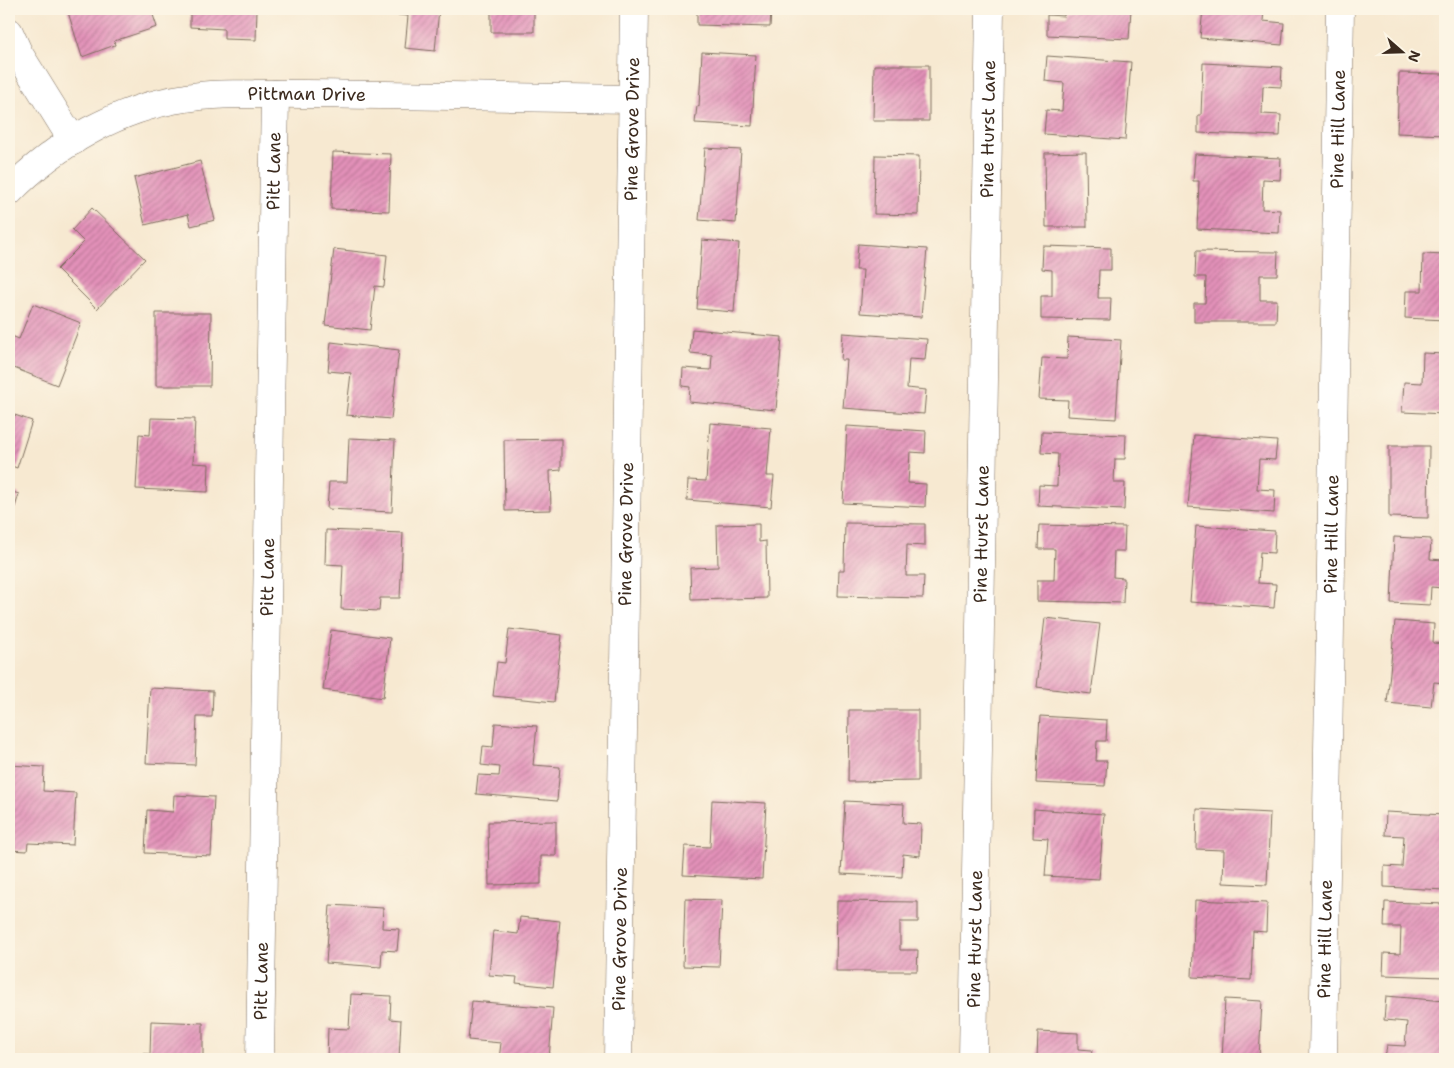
<svg xmlns="http://www.w3.org/2000/svg" width="1454" height="1068" font-family="'Shantell Sans',sans-serif">
	<style>
		.building { fill: url(#building-hatch) }
		.lines { fill: none; stroke-linecap: round; stroke-linejoin: round }
		.minor-casing { stroke: #7d6d5d; stroke-width: 29 }
		.minor { stroke: #fff; stroke-width: 28 }
		.labels { text-anchor: middle; stroke-width: 4; stroke-linejoin: round; paint-order: stroke }
		.street-label { font-size: 18px; fill: #3b2a1e; stroke: #fcf5e5 }
	</style>
	<defs>
		<pattern id="building-hatch" width="6" height="6" patternUnits="userSpaceOnUse" patternTransform="scale(1.25)"><rect width="6" height="6" fill="#e391b9"/><path d="M-1 1l2-2M0 6l6-6M5 7l2-2" fill="none" stroke="#b97796"/></pattern>
	</defs>
	<rect width="100%" height="100%" fill="#fcf5e5"/>
	<filter id="ink" filterUnits="userSpaceOnUse"><feTurbulence type="fractalNoise" baseFrequency=".02" numOctaves="2"/><feDisplacementMap in="SourceGraphic" scale="10" xChannelSelector="R" yChannelSelector="G"/><feConvolveMatrix kernelMatrix="1 2 1 2 8 2 1 2 1" color-interpolation-filters="sRGB"/></filter>
	<filter id="wash" filterUnits="userSpaceOnUse"><feTurbulence type="fractalNoise" baseFrequency=".0096" numOctaves="4" result="noise"/><feDisplacementMap in="SourceGraphic" scale="20" xChannelSelector="R" yChannelSelector="G"/><feGaussianBlur stdDeviation="1.12" result="paint"/><feColorMatrix in="noise" values="0 0 0 0 0 0 0 0 0 0 0 0 0 0 0 0 0 1.4 0 .05"/><feComposite in="paint" operator="in"/></filter>
	<g filter="url(#wash)">
		<rect width="100%" height="100%" fill="#f7e9d1"/>
		<g id="blocks">
			<path class="building" d="M67,9H151L157,27L114,41L115,45L82,57Z
				M190,9H257L256,40L224,39V29L190,27Z
				M369,9H439L435,51L405,48L408,16L369,12Z
				M491,9H534V32H491Z
				M697,9H771L770,27L697,25Z
				M1065,9H1131L1129,39L1047,35V15L1064,16Z
				M1203,9H1264L1263,21L1284,23L1282,45L1200,38Z
				M702,52L756,55L752,126L695,123L697,106L699,107Z
				M1047,56L1131,62L1125,140L1044,134L1046,110L1062,111L1064,83L1045,81Z
				M1203,63L1282,67L1281,87L1263,86L1262,114L1281,115L1280,136L1198,133V115H1201Z
				M874,65H929V121H873Z
				M1399,73L1445,74V135L1397,133Z
				M705,148L741,150L736,223L699,220Z
				M333,152L391,154L389,211L331,209Z
				M1086,152L1087,227H1046L1045,153Z
				M1195,154L1281,158L1280,180L1263,179L1262,209L1280,210L1279,233L1197,229L1199,181H1193Z
				M875,155L919,156L918,215L874,214Z
				M200,161L215,220L191,226L188,214L145,225L134,178Z
				M92,208L145,259L97,309L57,269L84,242L72,230Z
				M702,240L739,243L734,312L697,309Z
				M858,244L927,249L921,317L860,313L863,270H856Z
				M1043,246L1111,248V270H1099L1098,298H1111L1110,320L1041,319V296H1052V270L1042,269Z
				M334,249L387,255L384,287L375,286L370,330L325,325Z
				M1196,251L1278,252L1277,275H1260V300H1277L1276,322H1194V303H1205L1206,277H1195Z
				M1423,254L1445,255V320L1405,318L1406,291H1422Z
				M33,304L81,323L57,385L9,366V335L19,339Z
				M156,313H211L210,386H156Z
				M692,329L782,337L776,410L689,402L690,387L682,386L683,368L711,370L712,355L690,353Z
				M843,333L927,339L925,360L909,359L907,388L926,390L924,414L843,408L847,360H841Z
				M1068,337L1121,340L1116,419L1067,416L1068,400L1039,399L1042,358L1067,359Z
				M331,342L399,350L391,419L346,415L351,373L328,371Z
				M1423,353L1445,354V414L1402,412L1404,382L1422,383Z
				M9,413L32,421L17,468L9,465Z
				M151,418L195,419L193,463L209,464L208,492L136,489L139,434L150,435Z
				M710,423L771,428L767,476H774L771,507L687,500L688,480L706,481Z
				M847,426L926,431L925,453L910,452L908,483L926,484L925,507L843,503Z
				M1042,432L1126,435L1125,459H1115L1114,483H1125L1124,510L1038,506L1039,485L1057,486L1058,454L1041,453Z
				M1194,435L1277,441L1275,460L1259,459L1257,489L1275,490L1274,513L1188,507Z
				M349,438L395,440L392,512L327,509L329,482H347Z
				M561,439V470L550,471L551,510L505,511L504,440Z
				M1389,446H1429L1428,518L1389,517Z
				M9,491L19,494L9,527Z
				M845,523L925,524V546L907,545L906,576H924L923,598L838,596L839,570H844Z
				M759,524V542L766,541L767,598L691,600L690,568L718,567L717,525Z
				M1039,525L1125,527L1124,551H1114L1113,577L1124,578L1123,603L1037,601V580H1054L1055,549H1038Z
				M1196,526L1275,531L1274,553L1260,552L1258,583L1276,584L1274,608L1190,602Z
				M326,530L403,533L400,598H380L379,611L341,609L343,565L325,564Z
				M1394,537L1431,539L1430,559L1443,560L1442,588L1431,587L1430,605L1391,603Z
				M1045,618L1100,624L1091,694L1037,687Z
				M1395,621L1434,624L1433,643L1445,644V683L1434,682L1431,707L1387,703Z
				M509,629L562,635L554,702L493,696L497,662L505,663Z
				M331,630L390,638L383,698L323,690Z
				M150,688L213,691L212,717H197L195,765L146,763Z
				M849,710H918V781L848,782Z
				M1040,716L1107,720L1106,741H1097L1096,761H1107L1105,786L1036,783Z
				M495,723L537,726L533,765L560,767L557,801L476,794L478,775L499,776L500,767L481,765L483,746L493,747Z
				M9,765L44,767L43,791L76,793L73,845L28,843L27,851L9,850Z
				M174,795L214,797L211,856L145,853L147,810L173,812Z
				M712,800L766,803L762,879L683,875L685,846L710,847Z
				M845,801L904,804L903,823L921,824L920,856L903,854L902,877L841,874Z
				M1034,809L1104,814L1099,879L1045,876L1048,839L1033,838Z
				M1197,809L1270,813L1267,885L1223,883L1224,850L1196,849Z
				M1386,812L1445,815V890L1384,887V866L1402,867L1404,836L1385,835Z
				M556,821V856H541V884L489,885L488,822Z
				M685,899L722,900L719,967L683,966Z
				M1195,900L1267,903L1266,932L1253,931L1251,980L1192,977Z
				M837,901L918,902V922H900V950H918L917,971H836Z
				M1385,902L1445,904V977L1383,975L1384,953L1400,954L1401,927H1384Z
				M330,905L383,908L382,928L399,929L397,951L382,950L381,967L326,963Z
				M520,917L560,921L553,987L516,983L517,977L489,975L493,931L518,934Z
				M351,994L391,996L390,1019L401,1020L399,1059H327L328,1028L349,1029Z
				M1386,996L1445,1001V1059H1385L1387,1045L1405,1046L1407,1022L1384,1020Z
				M1225,999L1262,1001L1259,1059H1222Z
				M472,1001L553,1008L549,1059H499L501,1043L468,1040Z
				M151,1021L203,1023V1059H127V1053L150,1054Z
				M1038,1031L1078,1033V1049L1092,1050L1091,1059H1037Z"/>
		</g>
	</g>
	<g filter="url(#ink)">
		<use href="#blocks" fill-opacity="0" stroke="#7d6d5d" stroke-width="1"/>
		<g class="lines">
			<defs>
				<g id="minor">
					<path d="M9,32L19,54L73,141"/>
					<path id="s1" d="M9,192C55,144 120,107 186,98C208,94 231,94 254,94C298,93 342,95 386,95C468,97 550,98 632,99"/>
					<path id="s2" d="M260,1059L275,94"/>
					<path id="s3" d="M618,1059L634,9"/>
					<path id="s4" d="M973,1059L990,9"/>
					<path id="s5" d="M1323,1059L1340,9"/>
				</g>
			</defs>
			<use href="#minor" class="minor-casing"/>
			<use href="#minor" class="minor"/>
		</g>
	</g>
	<g class="labels">
		<g class="street-label">
			<text dy="6" stroke="none"><textPath href="#s1" startOffset="325">Pittman Drive</textPath></text>
			<text dy="6" stroke="none"><textPath href="#s3" startOffset="930">Pine Grove Drive</textPath></text>
			<text dy="6" stroke="none"><textPath href="#s4" startOffset="930">Pine Hurst Lane</textPath></text>
			<text dy="6" stroke="none"><textPath href="#s5" startOffset="930">Pine Hill Lane</textPath></text>
			<text dy="6" stroke="none"><textPath href="#s2" startOffset="888">Pitt Lane</textPath></text>
			<text dy="6" stroke="none"><textPath href="#s3" startOffset="525">Pine Grove Drive</textPath></text>
			<text dy="6" stroke="none"><textPath href="#s4" startOffset="525">Pine Hurst Lane</textPath></text>
			<text dy="6" stroke="none"><textPath href="#s5" startOffset="525">Pine Hill Lane</textPath></text>
			<text dy="6" stroke="none"><textPath href="#s2" startOffset="482">Pitt Lane</textPath></text>
			<text dy="6" stroke="none"><textPath href="#s3" startOffset="120">Pine Grove Drive</textPath></text>
			<text dy="6" stroke="none"><textPath href="#s4" startOffset="120">Pine Hurst Lane</textPath></text>
			<text dy="6" stroke="none"><textPath href="#s5" startOffset="120">Pine Hill Lane</textPath></text>
			<text dy="6" stroke="none"><textPath href="#s2" startOffset="78">Pitt Lane</textPath></text>
		</g>
	</g>
	<rect width="1454" height="1068" fill="none" stroke="#fcf5e5" stroke-width="30"/>
	<g transform="translate(1402 52) rotate(110)" stroke="#fcf5e5" stroke-width="4" paint-order="stroke">
	<path d="M0-4L9 19L0 12L-9 19Z" fill="#3b2a1e"/>
	<text y="-8" font-size="14" font-weight="bold" text-anchor="middle" fill="#3b2a1e">N</text>
	</g>
</svg>
